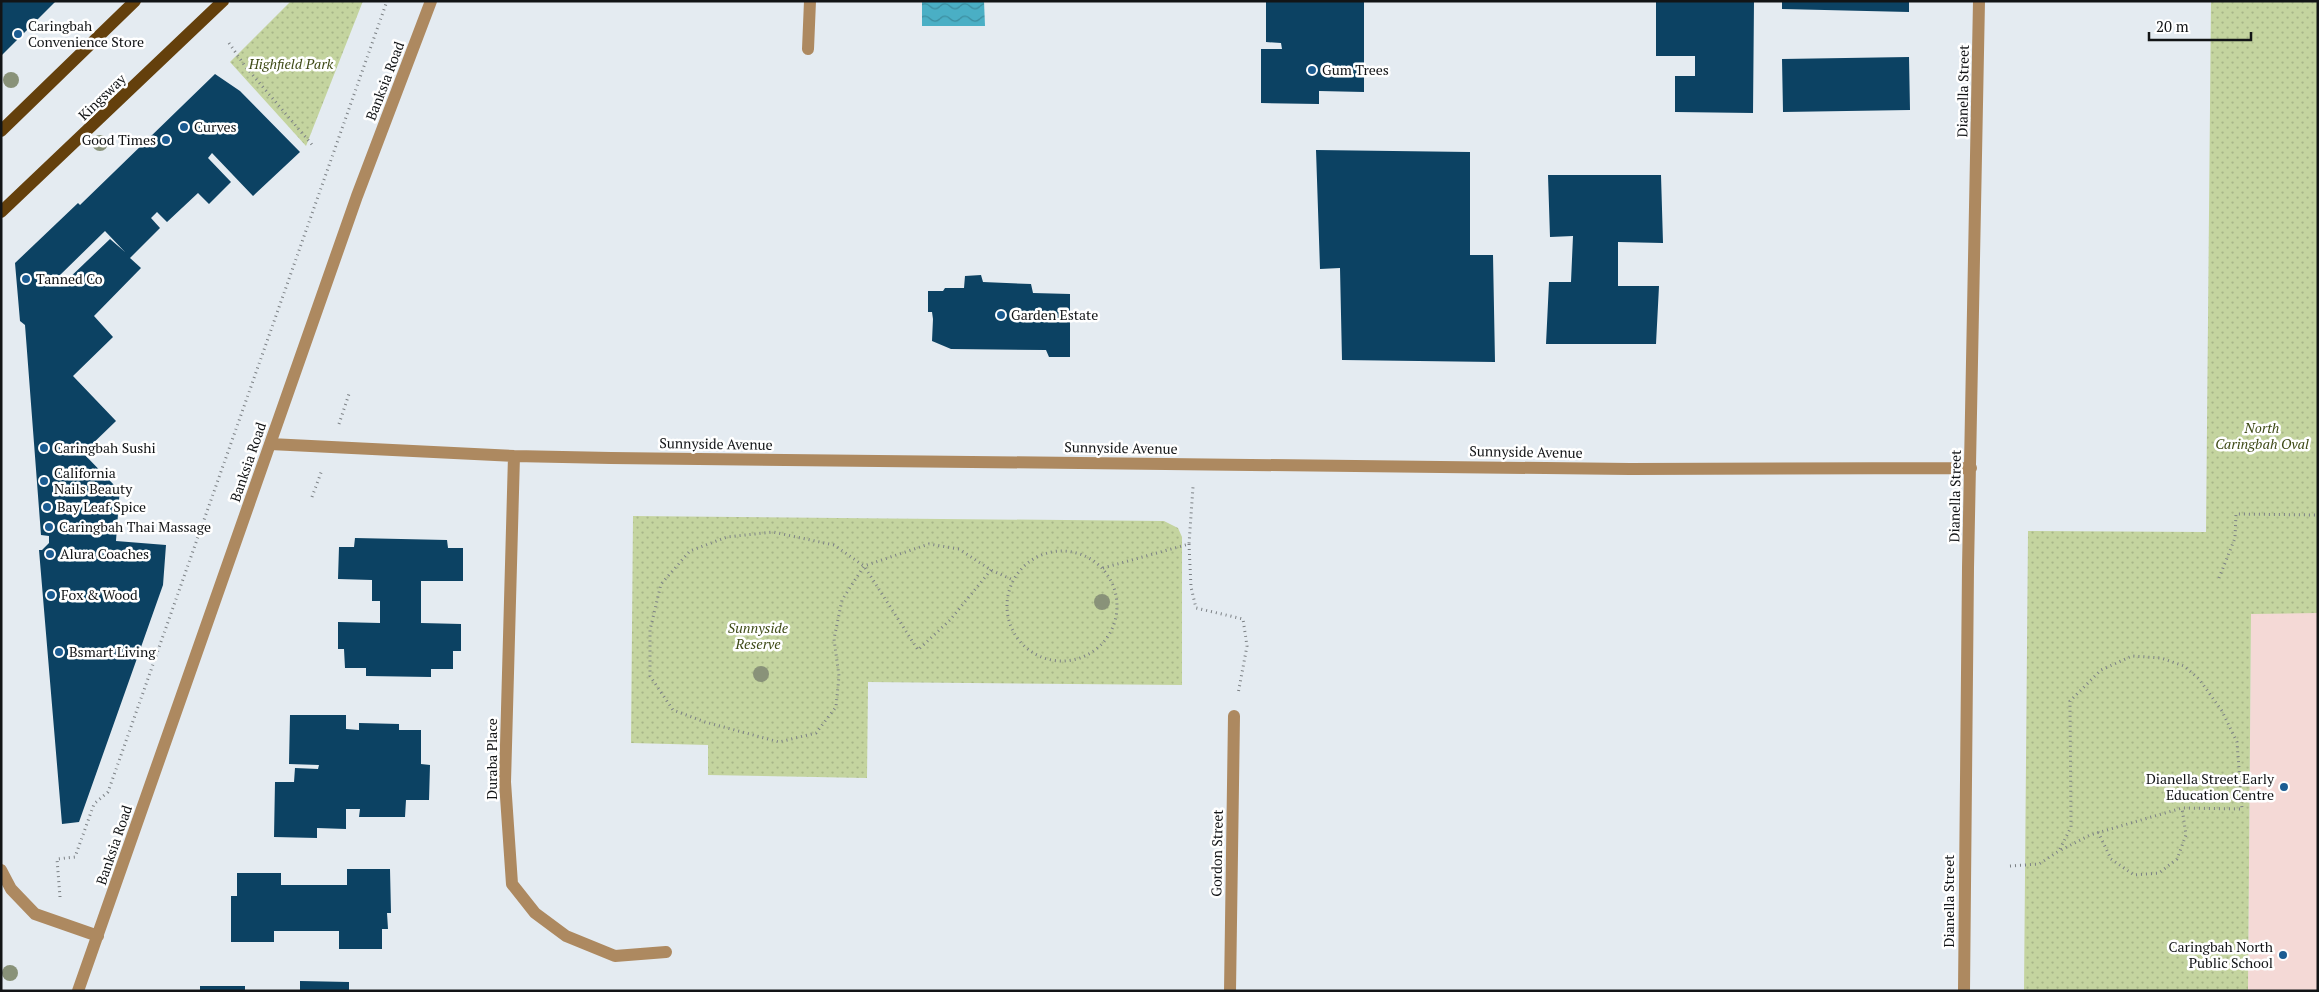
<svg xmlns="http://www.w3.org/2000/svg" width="2319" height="992" font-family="'PT Serif',serif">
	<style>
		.education { fill: #f4d9d6 }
		.park { fill: url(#park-dots) }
		.water { fill: url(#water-waves) }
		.building { fill: #0c4263; fill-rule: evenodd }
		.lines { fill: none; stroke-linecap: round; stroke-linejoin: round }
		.path { stroke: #7c8185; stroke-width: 3; stroke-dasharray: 1 4; stroke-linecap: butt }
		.minor { stroke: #ad8960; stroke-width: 12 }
		.major { stroke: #64400c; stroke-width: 12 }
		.tree { fill: #899279 }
		.poi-dot { fill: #1b5c92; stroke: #fff; stroke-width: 2 }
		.labels { text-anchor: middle; stroke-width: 5; stroke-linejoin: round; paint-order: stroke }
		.poi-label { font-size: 14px; fill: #121416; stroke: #fff; text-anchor: start }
		.park-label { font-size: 14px; font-style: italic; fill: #3e4a16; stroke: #fff }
		.street-label { font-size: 14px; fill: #121416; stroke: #fff }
	</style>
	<defs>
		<pattern id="park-dots" width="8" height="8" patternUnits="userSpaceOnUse" patternTransform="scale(1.25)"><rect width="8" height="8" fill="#c4d49f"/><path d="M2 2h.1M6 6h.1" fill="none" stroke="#a7b588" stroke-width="1.8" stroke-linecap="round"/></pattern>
		<pattern id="water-waves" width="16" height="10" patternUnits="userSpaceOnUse" patternTransform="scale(1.25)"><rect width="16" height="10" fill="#4aafc5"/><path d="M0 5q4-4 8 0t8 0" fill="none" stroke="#3c8d9f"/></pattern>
	</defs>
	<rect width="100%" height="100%" fill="#e4ebf1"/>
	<path class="education" d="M2251,613H2318V991H2248Z"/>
	<path class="park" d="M291,1H363L306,146L230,62Z
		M2211,1H2318V613L2251,614L2248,991H2024L2028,531L2206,532Z
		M633,516L1164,521L1178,528L1182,537V685L868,682L867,778L708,775V745L631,743Z"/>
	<path class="water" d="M922,1H984L985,26H922Z"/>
	<path class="building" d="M1,1H56L1,56Z
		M1266,1H1364V92L1319,91V104L1261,103V49H1282L1281,43L1266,42Z
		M1656,1H1754L1753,113L1675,112V76H1695V56H1656Z
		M1782,1H1909V12L1782,9Z
		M1909,57L1910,110L1783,112L1782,59Z
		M215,74L240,91L300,152L253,196L212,153L208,158L231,182L209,204L198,193L167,222L157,212L151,218L160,228L130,258L141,268L94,316L113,337L73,376L116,421L83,453L115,486L120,487L116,541L166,545L163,585L79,822L62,824L39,550H42L49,543V536L41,535L25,325L20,321L15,263L78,203L80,205ZM105,231L125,252L110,239L64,283L58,277Z
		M1316,150L1470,152V255H1493L1495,362L1342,360L1340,268L1320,269Z
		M1548,175H1661L1663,243L1618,242V286H1659L1656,344H1546L1549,282H1571L1573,236L1550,237Z
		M981,275L983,282L1031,284L1033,293L1070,294V357H1049L1046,350L951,349L932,341L933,319L932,312H928V291H943L945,288H964L965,276Z
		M355,538L447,540L448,548H463V581H421V623L461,624V651H453V669H431V677L366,676V668H345L344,649H338V622L380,623V601H372V580L338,579L339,547H354Z
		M290,715H346V729L359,730V723L399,724V730H421V764L430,765L429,800H406L405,817H359L360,809H346V829L317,828V838L274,837L275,782H294L295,768L318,769L319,765L289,764Z
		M347,869H390L391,913H387L388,929H382V949H339V931H274V942H231V896H237V873H281V885H347Z
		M300,981L349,982V991H300Z
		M200,986H245V991H200Z"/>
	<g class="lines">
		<path class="path" d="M229,43L245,66L314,147
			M339,424L349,394
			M312,497L322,470
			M1189,544L1191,587L1196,608L1243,619L1247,646L1238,694
			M1007 606a55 55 0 1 1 110 0a55 55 0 1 1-110 0Z
			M1103,568L1189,544L1193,487
			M991,570L950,620L918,650L864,566L834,545L773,532L727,537L690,551L661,584L650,630V676L673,710L705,722L779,742L816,733L836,707L839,676L834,639L842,600L864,566L929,544L959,549L991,570L1013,580
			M2219,578L2235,538L2236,514L2318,515
			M2098,832L2111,859L2134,875L2159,873L2177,859L2186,835L2182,808
			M2010,866L2039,864L2059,851L2071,827L2070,701L2101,670L2132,656L2161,658L2184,666L2199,679L2222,711L2237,742L2242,809L2182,808L2090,835L2059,851
			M60,897L57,859L75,857L94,804L108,792L387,1"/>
		<path class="minor" d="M808,49L810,1
			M270,444L514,456L611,458L1630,469L1971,468
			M514,456L505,782L512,884L535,913L566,936L615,956L666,952
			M1,870L11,889L35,914L98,936
			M78,991L357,196L431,1
			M1230,991L1234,716
			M1964,991L1968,568L1979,1"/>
		<path class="major" d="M1,131L135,1
			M1,212L223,1"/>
	</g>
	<g class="tree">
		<circle cx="11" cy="80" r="8"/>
		<circle cx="100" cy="143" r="8"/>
		<circle cx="1102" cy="602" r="8"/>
		<circle cx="761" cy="674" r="8"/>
		<circle cx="10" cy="973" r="8"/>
	</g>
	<g class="poi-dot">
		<circle cx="18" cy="34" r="5"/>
		<circle cx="1312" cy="70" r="5"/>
		<circle cx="184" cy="127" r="5"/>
		<circle cx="166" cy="140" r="5"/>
		<circle cx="26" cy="279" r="5"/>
		<circle cx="1001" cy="315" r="5"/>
		<circle cx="44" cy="448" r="5"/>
		<circle cx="44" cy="481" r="5"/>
		<circle cx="47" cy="507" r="5"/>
		<circle cx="49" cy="527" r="5"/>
		<circle cx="50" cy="554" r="5"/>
		<circle cx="51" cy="595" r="5"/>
		<circle cx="59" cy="652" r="5"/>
		<circle cx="2284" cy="787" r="5"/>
		<circle cx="2283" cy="955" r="5"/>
	</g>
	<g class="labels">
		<g class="poi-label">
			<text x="28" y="31">Caringbah<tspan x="28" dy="16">Convenience Store</tspan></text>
			<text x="1322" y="75">Gum Trees</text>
			<text x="194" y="132">Curves</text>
			<text x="156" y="145" text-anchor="end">Good Times</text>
			<text x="36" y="284">Tanned Co</text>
			<text x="1011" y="320">Garden Estate</text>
			<text x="54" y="453">Caringbah Sushi</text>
			<text x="54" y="478">California<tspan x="54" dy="16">Nails Beauty</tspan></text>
			<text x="57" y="512">Bay Leaf Spice</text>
			<text x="59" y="532">Caringbah Thai Massage</text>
			<text x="60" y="559">Alura Coaches</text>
			<text x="61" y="600">Fox &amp; Wood</text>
			<text x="69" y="657">Bsmart Living</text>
			<text x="2274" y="784" text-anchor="end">Dianella Street Early<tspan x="2274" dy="16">Education Centre</tspan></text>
			<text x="2273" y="952" text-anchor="end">Caringbah North<tspan x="2273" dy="16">Public School</tspan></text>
		</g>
		<g class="park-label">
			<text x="291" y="69">Highfield Park</text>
			<text x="2262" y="433">North<tspan x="2262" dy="16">Caringbah Oval</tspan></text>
			<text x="758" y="633">Sunnyside<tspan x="758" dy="16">Reserve</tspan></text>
		</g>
		<g class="street-label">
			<text transform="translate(385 81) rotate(-69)" y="5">Banksia Road</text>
			<text transform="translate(1963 91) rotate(-89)" y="5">Dianella Street</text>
			<text transform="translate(102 97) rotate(-44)" y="5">Kingsway</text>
			<text transform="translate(716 444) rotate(1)" y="5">Sunnyside Avenue</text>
			<text transform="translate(1121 448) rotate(1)" y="5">Sunnyside Avenue</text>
			<text transform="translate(1526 452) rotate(1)" y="5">Sunnyside Avenue</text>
			<text transform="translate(248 462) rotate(-71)" y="5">Banksia Road</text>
			<text transform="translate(1955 496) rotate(-89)" y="5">Dianella Street</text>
			<text transform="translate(492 759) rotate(-90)" y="5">Duraba Place</text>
			<text transform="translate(114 845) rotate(-71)" y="5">Banksia Road</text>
			<text transform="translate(1217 853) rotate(-89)" y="5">Gordon Street</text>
			<text transform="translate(1949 901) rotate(-90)" y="5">Dianella Street</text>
		</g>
	</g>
	<rect width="2319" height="992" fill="none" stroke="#121416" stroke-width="5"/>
	<path d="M2149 32v8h102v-8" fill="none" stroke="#121416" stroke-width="2.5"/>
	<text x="2156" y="32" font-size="15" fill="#121416" stroke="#ffffff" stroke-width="4" paint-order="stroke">20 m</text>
</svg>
